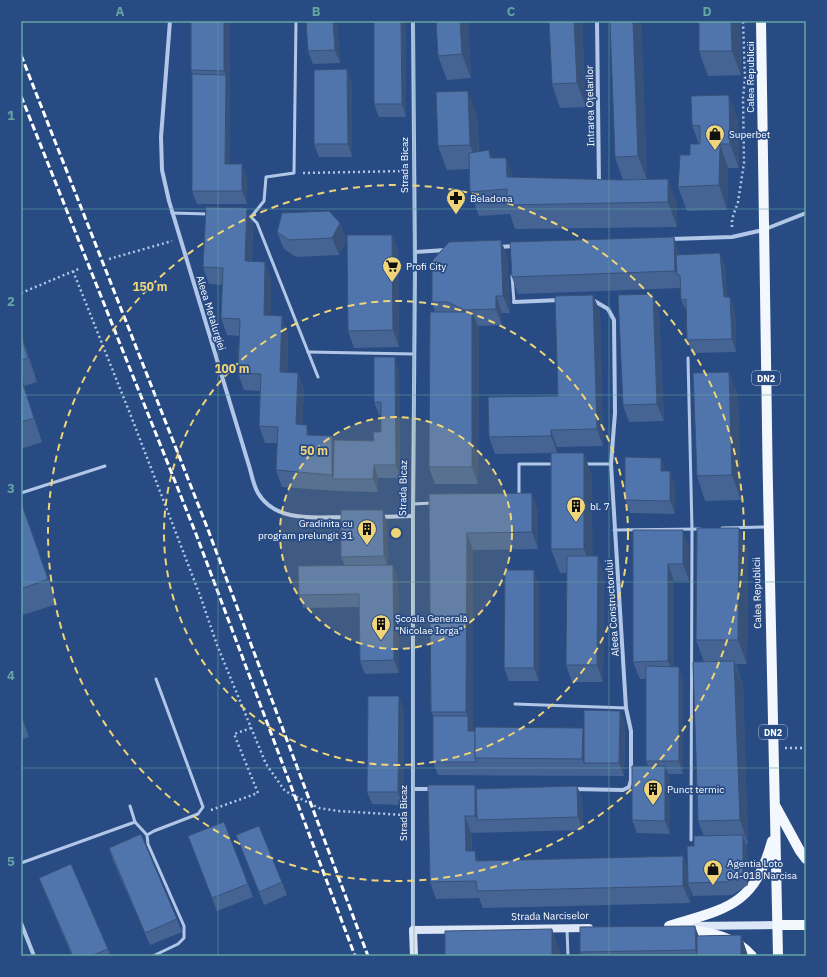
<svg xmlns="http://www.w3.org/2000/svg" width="827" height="977" viewBox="0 0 827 977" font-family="'IBM Plex Sans',sans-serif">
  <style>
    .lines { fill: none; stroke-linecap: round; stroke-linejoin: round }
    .path { stroke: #b2c7e7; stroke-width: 2.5; stroke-dasharray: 2 3; stroke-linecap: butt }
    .lane { stroke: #b2c7e7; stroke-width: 3 }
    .street { stroke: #b2c7e7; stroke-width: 4 }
    .secondary { stroke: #dce6f7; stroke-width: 8 }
    .primary { stroke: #f3f7fe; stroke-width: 10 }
    .rail { stroke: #fff; stroke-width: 3; stroke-dasharray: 7 3; stroke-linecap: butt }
    .wall { fill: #456494 }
    .shaded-wall { fill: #385178 }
    .building { fill: #5074ac; stroke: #385178 }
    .grid { fill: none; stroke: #63a6a1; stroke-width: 1; stroke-opacity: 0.55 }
    .ring { fill: none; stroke: #efd478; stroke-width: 2; stroke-dasharray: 7 5 }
    .labels { text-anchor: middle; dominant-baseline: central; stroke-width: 3.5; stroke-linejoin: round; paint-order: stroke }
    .shield { fill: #284b84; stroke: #bec9da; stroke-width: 1 }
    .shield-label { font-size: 9px; font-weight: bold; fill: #fff }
    .street-label { font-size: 10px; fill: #fff; stroke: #284b84 }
    .poi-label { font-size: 10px; fill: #fff; stroke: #284b84; text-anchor: start }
    .centre { fill: #efd478; stroke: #284b84; stroke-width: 2 }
    .ring-label { font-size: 12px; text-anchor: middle; font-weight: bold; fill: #efd478; stroke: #284b84; stroke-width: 3.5; stroke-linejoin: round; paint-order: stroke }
    .neatline { fill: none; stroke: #63a6a1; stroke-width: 1.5 }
    .grid-label { font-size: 13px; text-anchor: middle; font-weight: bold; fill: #63a6a1 }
  </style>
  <rect width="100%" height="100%" fill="#284b84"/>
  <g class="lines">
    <g class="path">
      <path d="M303,173L406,171"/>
      <path d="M732,227V219L738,202L744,163L743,98L745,78L743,21"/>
      <path d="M109,259L172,241"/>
      <path d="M73,271L131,416L201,598L217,645L266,764L285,791L319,808L338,811L404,815"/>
      <path d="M21,293L81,268"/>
      <path d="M785,748H806"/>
      <path d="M211,810L258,793L234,734L251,728"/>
    </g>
    <g class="lane">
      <path d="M172,213L208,214"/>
      <path d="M248,216L251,217L257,223L318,377"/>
      <path d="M251,217L264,201L266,177L294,173L296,21"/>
      <path d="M512,276L514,302"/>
      <path d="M308,352L414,354"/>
      <path d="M688,358L692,529L691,840"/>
      <path d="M585,464H611"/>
      <path d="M21,493L105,466"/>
      <path d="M519,496V464H553"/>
      <path d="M413,504L432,503"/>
      <path d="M722,528L766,527"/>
      <path d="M614,530L700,529"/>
      <path d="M515,704L626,708"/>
      <path d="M135,822L147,835"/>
      <path d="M21,863L135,822L130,806"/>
      <path d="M567,930L568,956"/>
      <path d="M153,956L178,944L184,938V926L148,844L147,835L154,831L198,814L203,807L156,679"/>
    </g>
    <g class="street">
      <path d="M170,21L161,137L162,170L169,201L250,469C252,477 254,486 258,493C276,523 315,517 345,517"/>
      <path d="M413,21L415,265L413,516V930"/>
      <path d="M597,21L599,184"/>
      <path d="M671,239L732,237L763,230L806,213"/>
      <path d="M499,247L514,246"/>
      <path d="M415,252L446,250"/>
      <path d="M514,302L560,300"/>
      <path d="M380,517L413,516"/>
      <path d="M413,789H432"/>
      <path d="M573,789L623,790L629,787L631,780V731L626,708L611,464L615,413L614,320L608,309L591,299"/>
      <path d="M21,923L34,956"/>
    </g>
    <g class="secondary">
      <path d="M689,926L778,925"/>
      <path d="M414,956L413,930L589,928"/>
    </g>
    <g class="primary">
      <path d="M761,21C764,333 771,644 778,956"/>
      <path d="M776,807L800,851L806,859"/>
      <path d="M778,925H806"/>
      <path d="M669,926C728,908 754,906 772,841"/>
      <path d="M685,929C709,932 736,937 752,956"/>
    </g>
    <g class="rail">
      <path d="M21,55L207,527L368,956"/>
      <path d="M21,96L196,534L355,956"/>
    </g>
  </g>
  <g class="wall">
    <path d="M230,21V164L247,177V204H197L192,191V74L191,70Z"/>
    <path d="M337,21L340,63L313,64L308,51Z"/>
    <path d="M374,21H406V117H379L374,104Z"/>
    <path d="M468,21L471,78L447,80L438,56Z"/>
    <path d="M582,21L586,107L560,108L552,84Z"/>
    <path d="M610,21H641L647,180L668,179L677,204V227L515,229L510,214L479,216L470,192L469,169L447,170L438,146L477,115L479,152L489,150L492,158L513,178L623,180L615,157Z"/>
    <path d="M740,21L741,75L708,76L699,51Z"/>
    <path d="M352,82V157H319L314,144Z"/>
    <path d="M738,119L739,168H728L727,210L687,211L678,187L690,155L699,144L692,125Z"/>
    <path d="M247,208L253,225L252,261L271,279V315L288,333L287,373H298L304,390L302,425L311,435L334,440L374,441L381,432V415H379L374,402L399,370L400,478H378V492L338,491L282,487L276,470L277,443H265L259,426L260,391L244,390L238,373L240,336L227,335L221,318L222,285L209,284L203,267Z"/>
    <path d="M340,223L346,240L339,255L296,257L284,249L277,232Z"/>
    <path d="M392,235L398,252L399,347L354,348L348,331Z"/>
    <path d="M501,240L507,257L510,313H502V325L478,326L479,329L478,484H435L429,467L435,312L432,302Z"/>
    <path d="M720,253L725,266L727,297H730L735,310L736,352L692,353L687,340V312L681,300V288L518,294L512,277L680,254V255Z"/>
    <path d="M653,294L659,311L664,421L629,422L623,405Z"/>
    <path d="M593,295L600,312L603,446L557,447V453H584L592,477V556L604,573L603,682H572L566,665L567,573H560L551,549V453L495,454L489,437L558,396Z"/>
    <path d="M21,332L37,382L24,386L42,442L21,449Z"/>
    <path d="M729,372L738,396L741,500L705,501L697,476Z"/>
    <path d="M675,484V514L630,513L625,500Z"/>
    <path d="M429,494L538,510V549L473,550V731L583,728L584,732L620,711L625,723L624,776L438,775L433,762V716L431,712Z"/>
    <path d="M21,501L57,604L23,615L21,609Z"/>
    <path d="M383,510L387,523L388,565L398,578L399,673L365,674L360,661L359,607L303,608L299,595L345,566L341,557Z"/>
    <path d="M739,528L748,552L747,664H736L743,685L748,844H746L747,848L748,885L732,895L693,896L689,886L690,903L483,908L479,898L436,899L430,882L476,789L577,786L582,799L583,830L471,833L472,851L479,861L683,856L688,870L694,846L704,836L698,821L704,662L696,640Z"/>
    <path d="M633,530L689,547V581H674V666L679,667L683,679V774H668L670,779V834L637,833L632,820L648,766L646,761V679H640L633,662Z"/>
    <path d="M539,583V681H509L504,668Z"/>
    <path d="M404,709L403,805L372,804L367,792Z"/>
    <path d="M21,715L29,737L21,740Z"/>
    <path d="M236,835L282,882L287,895L264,905Z"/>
    <path d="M109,848L177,919L182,932L150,945L113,861Z"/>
    <path d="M193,849L248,884L253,897L217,911Z"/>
    <path d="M39,878L108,949L111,956H72L44,891Z"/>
    <path d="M741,935L748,956H581L580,952L699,936Z"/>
  </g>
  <g class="shaded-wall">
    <path d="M224,21H230V177L225,164L226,75L224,71Z"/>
    <path d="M333,21H337L340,63L335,50Z"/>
    <path d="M401,21H406V117L402,104Z"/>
    <path d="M460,21H468L471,78L462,54Z"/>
    <path d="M574,21H582L586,107L577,83Z"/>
    <path d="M633,21H641L647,180L638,156Z"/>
    <path d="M731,21H740L741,75L732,51Z"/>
    <path d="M347,69L352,82V157L348,144Z"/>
    <path d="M468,91L477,115L479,169L470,145Z"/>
    <path d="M729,95L738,119L739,168L730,144Z"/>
    <path d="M720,144L728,168L727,210L719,185Z"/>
    <path d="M489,150L498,174L490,158Z"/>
    <path d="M506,158L515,182L507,177Z"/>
    <path d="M242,164L247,177V204L242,191Z"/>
    <path d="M668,179L677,204V227L668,202Z"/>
    <path d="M247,208L253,225L251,278L245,261Z"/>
    <path d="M340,223L346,240L339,255L332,238Z"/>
    <path d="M392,235L398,252L399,347L393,330Z"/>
    <path d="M674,237L680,254L681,277L680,275H677L675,271Z"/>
    <path d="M501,240L507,257L510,313L503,296Z"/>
    <path d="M720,253L725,266L728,310L724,297Z"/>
    <path d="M265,262L271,279V332L264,315Z"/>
    <path d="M653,294L659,311L664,421L657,404Z"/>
    <path d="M593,295L600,312L603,446L597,429Z"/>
    <path d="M496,296L502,313V325L496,309Z"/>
    <path d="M730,297L735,310L736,352L732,339Z"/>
    <path d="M472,312L479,329L478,484L472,467Z"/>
    <path d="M282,316L288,333L286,389L280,372Z"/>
    <path d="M21,332L37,382L21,335Z"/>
    <path d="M395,357L399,370L400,478L396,465Z"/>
    <path d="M729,372L738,396L741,500L732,475Z"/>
    <path d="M298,373L304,390L302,441L296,424Z"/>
    <path d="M21,377L24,386L42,442L34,418L21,378Z"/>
    <path d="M307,425L313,442L307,435Z"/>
    <path d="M551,430L557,447V453L551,436Z"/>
    <path d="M332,436L339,453L333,479L332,475Z"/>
    <path d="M584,453L592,477L593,573L584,549Z"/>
    <path d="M661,458L666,471H661Z"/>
    <path d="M374,465L378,478V492L373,479Z"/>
    <path d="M670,471L675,484V514L670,501Z"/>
    <path d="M532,493L538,510V549L532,532Z"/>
    <path d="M383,510L387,523L388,569L384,556Z"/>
    <path d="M739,528L748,552L747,664L738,640Z"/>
    <path d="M683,530L689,547V581L683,564Z"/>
    <path d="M467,533L473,550V744L468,731V716L466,712Z"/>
    <path d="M598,556L604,573L603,682L597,665Z"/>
    <path d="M668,564L674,581V678L668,661Z"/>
    <path d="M393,565L398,578L399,673L394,660Z"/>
    <path d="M534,570L539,583V681L534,668Z"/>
    <path d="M734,661L743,685L748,844L740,820Z"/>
    <path d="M679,667L683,679V774L679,761Z"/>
    <path d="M399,696L404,709L403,805L398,792Z"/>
    <path d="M620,711L625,723L624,776L619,763Z"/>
    <path d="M583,728L589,745L584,763L582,759Z"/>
    <path d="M665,766L670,779V834L665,821Z"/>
    <path d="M475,785L481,801L477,820L475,816Z"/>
    <path d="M577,786L582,799L583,830L578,817Z"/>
    <path d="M465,816L471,833L472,868L466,851Z"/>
    <path d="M743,835L747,848L748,885L743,872Z"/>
    <path d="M475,851L481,868L476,861Z"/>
    <path d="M683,856L689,873L688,883L689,886L690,903L683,886Z"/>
    <path d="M695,926L704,950L698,956L696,950Z"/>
    <path d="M552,929L561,953V956H552Z"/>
    <path d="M741,935L748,956H741Z"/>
  </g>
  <g class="building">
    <path d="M191,21H224V71L191,70Z"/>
    <path d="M306,21H333L335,50L308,51Z"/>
    <path d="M374,21H401L402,104H374Z"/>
    <path d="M436,21H460L462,54L438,56Z"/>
    <path d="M549,21H574L577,83L552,84Z"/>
    <path d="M610,21H633L638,156L615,157Z"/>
    <path d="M699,21H731L732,51H699Z"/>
    <path d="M347,69L348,144H314V70Z"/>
    <path d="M192,74L226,75L225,164H242V191H192Z"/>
    <path d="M468,91L470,145L438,146L436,92Z"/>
    <path d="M729,95L730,144H720L719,185L678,187L680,155H690V144H700V126L692,125L691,96Z"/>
    <path d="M489,150L490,158H506L507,177L620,180L668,179V202L507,205V189L470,192L469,153Z"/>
    <path d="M206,207L247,208L245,261L265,262L264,315L282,316L280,372L298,373L296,424L307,425V435L332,436V475L276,470L278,427L259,426L261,374L238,373L240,319L221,318L223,268L203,267Z"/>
    <path d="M329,211L340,223L332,238L289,240L277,232L282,213Z"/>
    <path d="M347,235H392L393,330L348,331Z"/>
    <path d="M674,237L675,271L512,277L510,242Z"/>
    <path d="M501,240L503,296H496V309L464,310L448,302H432V261L449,242Z"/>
    <path d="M720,253L724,297H730L732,339L687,340L686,299L681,300L680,275H677L676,255Z"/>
    <path d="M653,294L657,404L623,405L618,295Z"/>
    <path d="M593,295L597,429L551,430V436L489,437L488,397L558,396L555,296Z"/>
    <path d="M430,312H472V467H429Z"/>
    <path d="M21,335L28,358L21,360Z"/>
    <path d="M374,357H395L396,465H374L373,479H333L334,440L374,441L373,432H381V402H374Z"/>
    <path d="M729,372L732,475L697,476L693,373Z"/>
    <path d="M21,378L34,418L21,422Z"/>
    <rect x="551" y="453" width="33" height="96"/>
    <path d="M625,457L661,458V471H670V501L625,500Z"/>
    <path d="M532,493V532L467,533L466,712H431L429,494Z"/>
    <path d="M21,502L48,579L21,589Z"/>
    <path d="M341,510H383L384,556L341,557Z"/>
    <path d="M697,528H739L738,640H696Z"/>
    <path d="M633,530H683V564H668V661L633,662Z"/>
    <path d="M567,556H598L597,665H566Z"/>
    <path d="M393,565L394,660L360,661L359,594L299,595L298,566Z"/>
    <path d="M505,570H534V668H504Z"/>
    <path d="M734,661L740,820L698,821L693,662Z"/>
    <path d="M646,666L679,667V761H646Z"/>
    <path d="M368,696H399L398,792H367Z"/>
    <path d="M584,710L620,711L619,763H584Z"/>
    <path d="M433,716H468V731H475V758L476,762H433Z"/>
    <path d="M475,727L583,728L582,759L475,758Z"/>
    <path d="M632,766H665V821L632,820Z"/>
    <path d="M428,785H475V816H465L466,851H475L476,861L683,856V886L477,891L476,881L430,882Z"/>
    <path d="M577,786L578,817L477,820L476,789Z"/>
    <path d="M224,822L248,884L212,898L188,836Z"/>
    <path d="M259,826L282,882L259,892L236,835Z"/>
    <path d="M141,834L177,919L145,933L109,848Z"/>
    <path d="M743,835V872L727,882L688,883L687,846H694V836Z"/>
    <path d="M71,864L108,949L91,956H73L39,878Z"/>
    <path d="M695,926L696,950L580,952V927Z"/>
    <path d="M552,929V956H445V931Z"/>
    <path d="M741,935V956H697V936Z"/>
  </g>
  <path class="grid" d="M218,21V956M414,21V956M609,21V956M21,209H806M21,395H806M21,582H806M21,768H806"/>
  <circle cx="396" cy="533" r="116" fill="#efd478" fill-opacity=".12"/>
  <g class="ring">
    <circle cx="396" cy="533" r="116"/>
    <circle cx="396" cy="533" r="232"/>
    <circle cx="396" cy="533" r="348"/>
  </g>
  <defs>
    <g id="shop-pin" transform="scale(1)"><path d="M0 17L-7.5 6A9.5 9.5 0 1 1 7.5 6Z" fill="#efd478" stroke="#284b84"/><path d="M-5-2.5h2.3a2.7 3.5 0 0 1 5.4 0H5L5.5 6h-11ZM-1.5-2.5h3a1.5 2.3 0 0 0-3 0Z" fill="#111"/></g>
    <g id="pharmacy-pin" transform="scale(1)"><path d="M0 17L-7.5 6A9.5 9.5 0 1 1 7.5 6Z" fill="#efd478" stroke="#284b84"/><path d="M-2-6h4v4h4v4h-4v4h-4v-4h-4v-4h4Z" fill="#111"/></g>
    <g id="supermarket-pin" transform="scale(1)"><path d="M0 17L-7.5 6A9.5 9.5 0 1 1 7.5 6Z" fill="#efd478" stroke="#284b84"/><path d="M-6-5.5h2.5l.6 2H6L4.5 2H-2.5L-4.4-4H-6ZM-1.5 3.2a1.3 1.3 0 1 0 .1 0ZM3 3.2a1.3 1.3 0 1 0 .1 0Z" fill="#111"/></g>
    <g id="building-pin" transform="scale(1)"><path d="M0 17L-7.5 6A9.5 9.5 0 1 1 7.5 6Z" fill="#efd478" stroke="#284b84"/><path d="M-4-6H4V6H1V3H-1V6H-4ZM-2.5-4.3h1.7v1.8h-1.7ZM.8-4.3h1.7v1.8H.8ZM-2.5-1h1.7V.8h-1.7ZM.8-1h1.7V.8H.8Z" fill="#111"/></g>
  </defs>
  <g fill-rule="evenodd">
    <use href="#shop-pin" x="715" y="134"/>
    <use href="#pharmacy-pin" x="456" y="198"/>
    <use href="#supermarket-pin" x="392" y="266"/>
    <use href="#building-pin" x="576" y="506"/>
    <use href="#building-pin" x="367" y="529"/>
    <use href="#building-pin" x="381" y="624"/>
    <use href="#building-pin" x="653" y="789"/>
    <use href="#shop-pin" x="713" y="869"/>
  </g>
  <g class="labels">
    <g class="shield">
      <rect x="752" y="371" width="28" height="14" rx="3"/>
      <rect x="759" y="725" width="28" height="14" rx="3"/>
    </g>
    <g class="shield-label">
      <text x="766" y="378">DN2</text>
      <text x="773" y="732">DN2</text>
    </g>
    <g class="street-label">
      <text transform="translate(750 77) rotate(-90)">Calea Republicii</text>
      <text transform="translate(590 106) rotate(-91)">Intrarea Oțelarilor</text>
      <text transform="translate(404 165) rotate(-90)">Strada Bicaz</text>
      <text transform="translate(211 313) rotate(73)">Aleea Metalurgiei</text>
      <text transform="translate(403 488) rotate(-89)">Strada Bicaz</text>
      <text transform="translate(757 593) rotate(-91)">Calea Republicii</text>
      <text transform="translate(612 608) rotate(-94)">Aleea Constructorului</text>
      <text transform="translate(403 813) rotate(-90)">Strada Bicaz</text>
      <text transform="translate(550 916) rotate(-1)">Strada Narciselor</text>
    </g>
    <g class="poi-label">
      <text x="729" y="134">Superbet</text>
      <text x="470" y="198">Beladona</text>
      <text x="406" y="266">Profi City</text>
      <text x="590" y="506">bl. 7</text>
      <text x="353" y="523" text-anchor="end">Gradinita cu<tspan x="353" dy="12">program prelungit 31</tspan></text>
      <text x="395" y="618">Școala Generală<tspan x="395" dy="12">"Nicolae Iorga"</tspan></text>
      <text x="667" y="789">Punct termic</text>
      <text x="727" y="863">Agentia Loto<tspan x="727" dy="12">04-018 Narcisa</tspan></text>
    </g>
  </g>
  <circle cx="396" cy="533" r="6" class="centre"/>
  <g class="ring-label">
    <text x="150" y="291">150 m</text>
    <text x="232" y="373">100 m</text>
    <text x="314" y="455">50 m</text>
  </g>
  <rect width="827" height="977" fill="none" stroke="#284b84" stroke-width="44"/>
  <rect x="22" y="22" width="783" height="933" class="neatline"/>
  <g class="grid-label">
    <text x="120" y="16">A</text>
    <text x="316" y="16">B</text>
    <text x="511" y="16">C</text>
    <text x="707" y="16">D</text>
    <text x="11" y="120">1</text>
    <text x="11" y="306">2</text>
    <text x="11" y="493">3</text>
    <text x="11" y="680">4</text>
    <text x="11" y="866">5</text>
  </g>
</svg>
